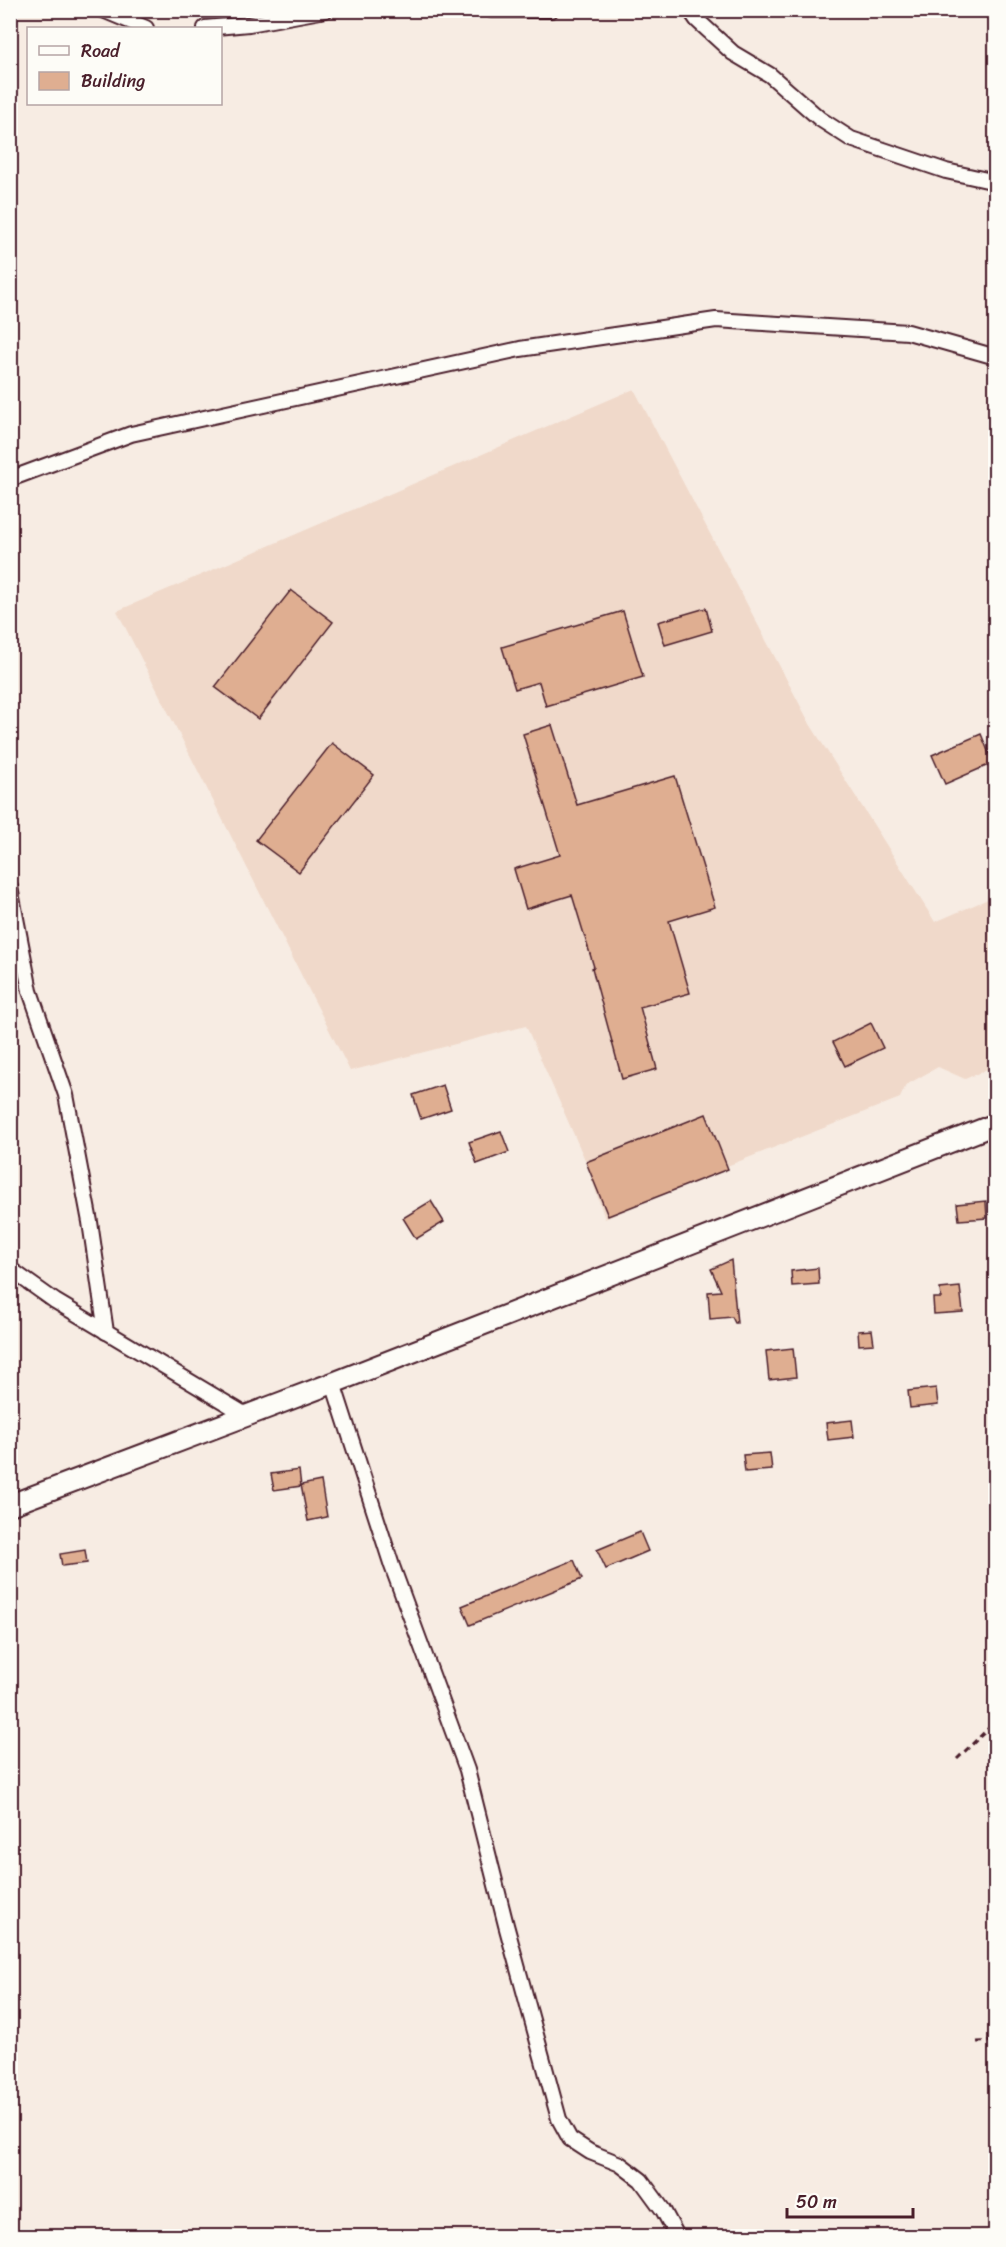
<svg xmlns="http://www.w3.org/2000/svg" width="1006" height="2247" viewBox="0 0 1006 2247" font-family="Sriracha,sans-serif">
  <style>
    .built { fill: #f0d9ca }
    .building { fill: #dfae91; stroke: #4a1f2b; stroke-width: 1.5 }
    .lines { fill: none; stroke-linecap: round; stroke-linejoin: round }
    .street-casing { stroke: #4a1f2b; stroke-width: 18 }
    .secondary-casing { stroke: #4a1f2b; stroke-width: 24 }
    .path { stroke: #4a1f2b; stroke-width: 3; stroke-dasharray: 6 4.5; stroke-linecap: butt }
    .street { stroke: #fdfcf7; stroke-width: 14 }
    .secondary { stroke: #fdfcf7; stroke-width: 20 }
  </style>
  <rect width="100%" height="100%" fill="#f7ece3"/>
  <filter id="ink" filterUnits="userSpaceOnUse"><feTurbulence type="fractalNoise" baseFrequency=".0167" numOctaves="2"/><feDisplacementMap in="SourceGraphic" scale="12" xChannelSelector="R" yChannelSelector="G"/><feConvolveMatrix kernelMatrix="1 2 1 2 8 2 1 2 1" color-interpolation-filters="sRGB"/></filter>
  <g filter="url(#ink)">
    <path class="built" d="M634,389L810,724L935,922L995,896V1066L965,1079L938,1067L906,1085L900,1098L727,1166L605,1219L586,1162L526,1026L350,1071L117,611Z"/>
    <g class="building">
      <path d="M291,590L333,622L258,719L215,687Z"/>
      <path d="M706,608L712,631L665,645L658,622Z"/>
      <path d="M623,611L643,677L546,706L539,682L515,689L502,647Z"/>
      <path d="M552,725L577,805L675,776L715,907L669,921L690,993L640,1007L657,1069L622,1079L592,968L594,967L572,895L526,909L514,869L560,855L523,734Z"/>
      <path d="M981,734L993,763L945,784L932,755Z"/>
      <path d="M332,743L374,775L299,872L256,840Z"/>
      <path d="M871,1023L883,1048L845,1066L833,1042Z"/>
      <path d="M443,1085L451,1109L421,1119L413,1095Z"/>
      <path d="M706,1114L728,1169L608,1216L586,1162Z"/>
      <path d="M501,1131L509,1152L477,1164L469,1142Z"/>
      <path d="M431,1201L444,1222L416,1239L403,1218Z"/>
      <path d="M986,1201L987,1218L959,1220L957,1204Z"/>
      <path d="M731,1260L737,1323H735L732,1317L710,1319L708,1292L721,1291L711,1269Z"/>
      <path d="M818,1268L819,1284L792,1286L791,1271Z"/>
      <path d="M960,1287L963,1312L934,1314L933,1298H941L940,1289Z"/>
      <path d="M872,1330L874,1344L859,1345L858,1331Z"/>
      <path d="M793,1348L796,1377L769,1380L766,1351Z"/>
      <path d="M936,1388L938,1405L910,1408L908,1391Z"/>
      <path d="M852,1420L854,1437L828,1440L826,1423Z"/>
      <path d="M770,1453L772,1470L745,1472L743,1455Z"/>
      <path d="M299,1470L301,1486L274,1490L271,1474Z"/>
      <path d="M321,1481L327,1517L308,1521L301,1485Z"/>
      <path d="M640,1532L648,1551L606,1569L597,1550Z"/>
      <path d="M85,1550L87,1563L62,1566L60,1554Z"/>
      <path d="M574,1560L582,1579L470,1625L462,1606Z"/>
    </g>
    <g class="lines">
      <g class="street-casing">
        <g id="street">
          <path d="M103,10L146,28"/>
          <path d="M491,10H551"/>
          <path d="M690,10L697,20L733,53L770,75L820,119L851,139L946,171L996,182"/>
          <path d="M205,28L249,24L326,10"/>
          <path d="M10,479L131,434L520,349L716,320L908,332L996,357"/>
          <path d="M10,887L30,991L66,1095L90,1222L106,1332"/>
          <path d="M10,1269L55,1301L246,1415"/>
          <path d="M333,1383L392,1566L467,1770L506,1925L559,2119L570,2139L590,2152L620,2164L641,2180L663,2210L677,2236"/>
        </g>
      </g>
      <g class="secondary-casing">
        <path id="secondary" d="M10,1505L333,1383L996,1124"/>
      </g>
      <g class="path">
        <path d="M957,1759L996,1721"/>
        <path d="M977,2042L996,2041"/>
        <path d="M989,2147L996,2145"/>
      </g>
      <use href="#street" class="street"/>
      <use href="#secondary" class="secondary"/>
    </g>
  </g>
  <rect width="1006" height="2247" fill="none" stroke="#fdfcf7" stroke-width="36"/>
  <rect x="18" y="18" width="970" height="2211" fill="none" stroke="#4a1f2b" stroke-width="2" filter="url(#ink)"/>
  <rect x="27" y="27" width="195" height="78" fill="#fdfcf7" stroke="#b5a4a5" stroke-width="1.5"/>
  <rect x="39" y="46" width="30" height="9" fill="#fdfcf7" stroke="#b5a4a5" stroke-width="1.5"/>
  <text x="81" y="57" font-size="18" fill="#4a1f2b">Road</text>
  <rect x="39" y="72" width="30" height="18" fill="#dfae91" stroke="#b5a4a5" stroke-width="1.5"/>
  <text x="81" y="87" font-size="18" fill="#4a1f2b">Building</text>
  <path d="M787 2208v9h126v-9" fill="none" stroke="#4a1f2b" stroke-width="3"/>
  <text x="796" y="2208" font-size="18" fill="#4a1f2b" stroke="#fdfcf7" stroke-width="4.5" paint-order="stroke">50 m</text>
</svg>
